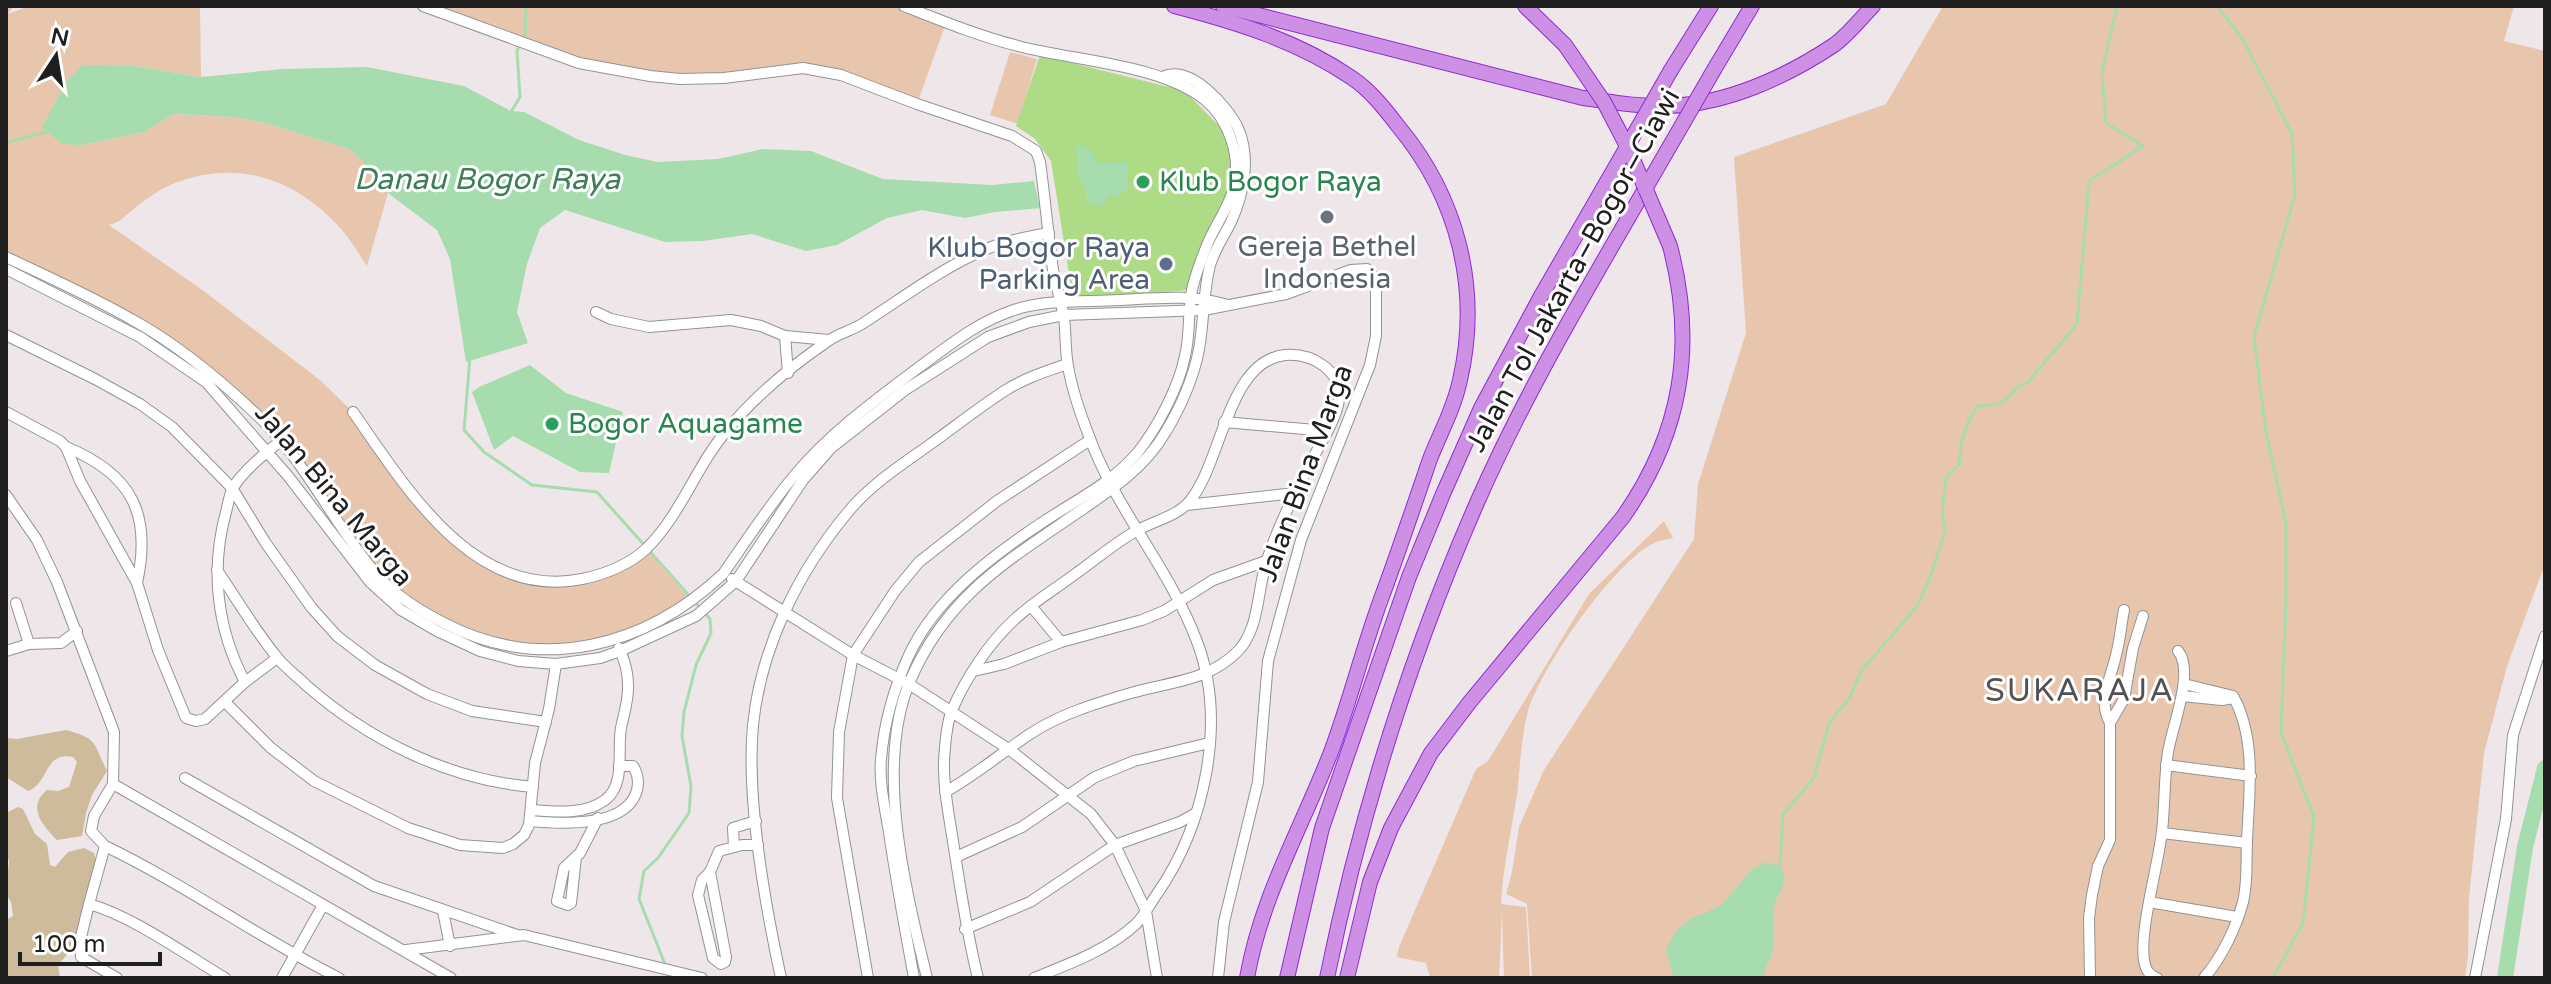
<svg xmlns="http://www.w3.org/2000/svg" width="2551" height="984" viewBox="0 0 2551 984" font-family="'Varela Round',sans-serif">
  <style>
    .grass { fill: #e8c6ad }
    .forest { fill: #cdbb9c }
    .pitch { fill: #aedc86 }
    .water { fill: #a7dcaf }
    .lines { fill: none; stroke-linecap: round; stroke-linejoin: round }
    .stream { stroke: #a7dcaf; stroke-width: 3 }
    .river { stroke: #a7dcaf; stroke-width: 16 }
    .minor-casing { stroke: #939393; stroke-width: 12 }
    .highway-casing { stroke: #8d2bd5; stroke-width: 16 }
    .minor { stroke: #fff; stroke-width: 10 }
    .highway { stroke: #ce90e4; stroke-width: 14 }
    .highway-bridge-casing { stroke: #8d2bd5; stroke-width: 16; stroke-linecap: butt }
    .highway-bridge { stroke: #ce90e4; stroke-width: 14 }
    .leisure-dot { fill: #2e9e5b; stroke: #fff; stroke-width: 3 }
    .worship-dot { fill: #6b7280; stroke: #fff; stroke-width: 3 }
    .service-dot { fill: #5c6f8a; stroke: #fff; stroke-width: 3 }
    .labels { text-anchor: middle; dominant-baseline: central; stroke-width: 6; stroke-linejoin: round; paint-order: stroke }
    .leisure-label { font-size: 28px; fill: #27864d; stroke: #fff; text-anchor: start }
    .worship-label { font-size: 28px; fill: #5b616d; stroke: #fff }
    .service-label { font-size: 28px; fill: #4e5e75; stroke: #fff; text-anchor: end }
    .street-label { font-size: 28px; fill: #1f1f1f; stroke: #fff }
    .water-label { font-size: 30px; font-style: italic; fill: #3c7e58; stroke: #fff }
    .quarter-label { font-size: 32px; letter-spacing: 2px; fill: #525252; stroke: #fff }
  </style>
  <rect width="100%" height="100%" fill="#efe6ea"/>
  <g class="grass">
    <path d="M6,6H14L8,14L29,6H200L201,77L135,66L83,145L144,132L174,114L232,117L265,123L349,149L378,176L388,193L367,266C359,255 352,241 342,230C298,180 239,158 175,183C154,191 135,208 118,222L109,225L201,289L320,380L353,412L408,491L489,565L534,579L592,577L646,549L690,599L666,617L588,646L496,644L415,606L373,571L282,440L164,339L6,257Z"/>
    <path d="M423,6H904L946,23L917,104L803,68L724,78L610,69Z"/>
    <path d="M1943,6H2514L2504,41L2545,51V564L2507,666L2484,753L2469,898L2468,956L2465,978H1532L1527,904L1506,894L1512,872L1519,827L1544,770L1694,539L1698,484L1746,333L1734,157L1886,104Z"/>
    <path d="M1010,52L1037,59L1018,124L990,115Z"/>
    <path d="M1664,521L1673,538C1665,540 1657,541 1650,545C1610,569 1542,666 1528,711C1521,737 1520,768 1517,795C1511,832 1503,867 1501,904L1526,907L1530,978H1504L1502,912L1499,978H1430L1426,963L1397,957L1399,947L1476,769L1488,761L1589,594Z"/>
  </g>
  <g class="forest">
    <path d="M66,730C99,739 93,743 107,771L92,795L86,813L82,836L57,840C43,826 26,807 47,790L58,791L69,787L77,762L73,757C44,751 49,784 28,791L6,777V738L17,739Z"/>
    <path d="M18,807L23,809L35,834L47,844L50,865L55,867L68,852L84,848L94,853L97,864L83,908L77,943L58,965L60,978H6V920L13,916L11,902L6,894L9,861L6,851V813Z"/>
  </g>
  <path class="pitch" d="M1040,55L1185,91L1225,132L1231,153L1230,193L1190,290L1073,299L1051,161L1035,139L1016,126Z"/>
  <g class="water">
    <path d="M83,65L135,66L201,77L283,69L367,67L464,86L511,111L524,112L579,140L625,155L658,162L718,159L763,149L811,151L883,179L992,185L1034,181L1040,208L995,212L965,218L922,210L887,218L837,245L806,251L752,234L703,241L665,242L565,210L540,228L527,264L517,312L528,343L466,362L450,259L437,230L388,193L378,176L349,149L265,123L232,117L174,114L144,132L83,145L62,144L42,127L66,82Z"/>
    <path d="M1079,144L1090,149L1098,163L1127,162L1128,190L1115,197L1110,195L1105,203L1098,207L1087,202L1086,191L1077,174L1079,163L1076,149Z"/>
    <path d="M530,365L566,393L623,412L609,473L580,472L513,436L494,450L472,392L479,387Z"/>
    <path d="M1766,862L1780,866C1791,888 1776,890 1774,908C1772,923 1776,940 1772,954C1769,963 1764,967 1764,978H1674L1666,950L1675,932L1690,919L1722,905L1752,869Z"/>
  </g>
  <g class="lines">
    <g class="stream">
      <path d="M2217,6L2242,38L2292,134L2295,195L2254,337L2266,432L2286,524V598L2281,733L2314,817L2303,923L2273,978"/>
      <path d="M511,112L520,97L517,51L525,34L526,6"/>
      <path d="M6,143L49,131"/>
      <path d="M470,357L464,430L484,452L532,485L597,492L710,619L711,633L696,665L684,712L682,736L691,786L689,813L658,858L644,871L639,899L665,964"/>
      <path d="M1780,866L1783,814L1814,778L1829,723L1850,698L1861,671L1918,605L1932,572L1945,531L1942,512L1946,477L1959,464L1962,440L1969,420L1978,406L1999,404L2009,397L2016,388L2028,382L2077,324L2089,181L2143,146L2106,123L2102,73L2117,6"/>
    </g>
    <path class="river" d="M2505,978L2525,847L2545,768"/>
    <g class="minor-casing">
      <g id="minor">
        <path d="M423,6L579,63L650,76L680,79L724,78L803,68L841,75L917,104L1012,136L1036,151L1040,162C1045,198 1048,234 1053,270C1056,286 1061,302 1064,317C1066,333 1065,350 1068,366C1072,390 1080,413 1089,436C1115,508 1169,568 1196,639C1228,720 1205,825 1157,894C1150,904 1144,916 1136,924C1108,950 1069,964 1034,978"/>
        <path d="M904,6C942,21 979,36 1018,46C1075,61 1159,64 1204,99C1230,120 1242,159 1233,190C1228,209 1214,227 1207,245C1201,260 1193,280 1191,296C1188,316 1190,336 1185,356C1179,387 1157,428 1138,452C1113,482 1078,499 1046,520C994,554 936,597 909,655C894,688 884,723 881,759C879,783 885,808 889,832C896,881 905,929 914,978"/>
        <path d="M6,257C48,277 91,296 131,319C177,344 219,379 256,414C304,459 331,519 372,569C391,593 418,610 444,623C542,674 645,647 723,574C746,541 768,507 794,476C830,433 874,401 918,368C947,347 976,323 1011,311C1044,299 1084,302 1119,300C1157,298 1191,294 1228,305"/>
        <path d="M6,269L140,337L206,382L288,476L370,582L401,610L437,631L480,651L518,661L556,664L600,658L620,651L696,616L736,581L803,480L831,448L905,390L988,337L1029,322L1064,315L1204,310L1286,294L1351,270L1367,269L1376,280V336L1370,365L1301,540L1268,661L1258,782L1224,922L1218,978"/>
        <path d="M596,312L611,319L649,327L731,320L761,326L785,336L829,340"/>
        <path d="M6,335L95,379L140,404L172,427L232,488L265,542L311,607L337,636L375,665L427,694L472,711L546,722"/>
        <path d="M785,336L788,373"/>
        <path d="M6,412L60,441L66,447L80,481L137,583L158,650L186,718L196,721L205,719L245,682L277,658"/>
        <path d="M353,412C406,487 473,601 582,579C606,574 629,565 647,548C682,513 696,466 728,429C755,396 793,365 828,341C839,333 854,330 865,322C904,297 942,268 984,250C1005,241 1027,237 1049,233"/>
        <path d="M1224,422L1327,431"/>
        <path d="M66,447C132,474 152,514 137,583"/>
        <path d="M6,495L37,540L57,582L114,732L113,784L94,816L91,831L105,846C186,885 259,938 339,978"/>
        <path d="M1187,505L1295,493"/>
        <path d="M217,570C236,598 254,629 276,656C284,667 297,676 307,686C370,741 450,780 533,787"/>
        <path d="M732,579L853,655L909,684L1010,750L1091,814L1115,845L1146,911L1157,978"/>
        <path d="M16,603L29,644L61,643L77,631"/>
        <path d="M1031,606L1061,642"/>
        <path d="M6,651L29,644"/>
        <path d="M974,671L1004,664L1061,642L1142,620L1164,611L1213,580L1266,561"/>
        <path d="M245,682C217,629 210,570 226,512C228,505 229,495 233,488C242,472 267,451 282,440"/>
        <path d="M2184,684L2233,696C2257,739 2249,793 2247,841C2246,861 2248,881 2243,902C2236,928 2222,957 2204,978"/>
        <path d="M2182,696L2222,700L2234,698"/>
        <path d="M225,702L271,748L314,781L408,828L460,845L503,848L513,844L524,835L529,825L535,763L549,709L556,664"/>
        <path d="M2110,723C2097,700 2111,679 2116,655C2120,641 2121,625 2124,610"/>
        <path d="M2166,765L2251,776"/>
        <path d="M185,778L374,886L517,935"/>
        <path d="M113,784L451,978"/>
        <path d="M945,792C976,775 1001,753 1030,734C1060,714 1097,703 1131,693C1169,682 1210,681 1239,650C1260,627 1257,589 1267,560C1278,526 1295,492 1312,460C1321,442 1336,420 1339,400C1342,370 1312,353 1285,355C1227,361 1222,464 1189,502C1177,516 1154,521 1138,530C1117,541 1098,558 1078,572C1057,588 1033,602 1014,620C988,644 966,678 952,710C946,724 945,746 944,761C943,790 950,820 954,848C961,892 967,935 978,978"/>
        <path d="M532,810C556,812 585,815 605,800C626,785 617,749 621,728C624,713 629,699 628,684C628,671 624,659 619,648"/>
        <path d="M530,821C561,824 627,828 637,790C639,782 638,774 633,766H619"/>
        <path d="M2162,833L2247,843"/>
        <path d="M734,847L733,828L756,821"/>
        <path d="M576,857L571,903L568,905L557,901L564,868L580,853L598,818"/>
        <path d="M956,857L1022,827L1095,777L1134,761L1209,743"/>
        <path d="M710,872L726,957L725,962L721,964L713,958L698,895L702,880Z"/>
        <path d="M710,872L719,851L742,845H758"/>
        <path d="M2149,902L2237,917"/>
        <path d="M89,904L105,846"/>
        <path d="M443,911L450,946"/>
        <path d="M965,929L1030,902L1115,845L1180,822L1196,813"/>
        <path d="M406,950L524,935L702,978"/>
        <path d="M117,978L81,957L80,941L89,904C132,916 185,954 225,978"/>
        <path d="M282,978L323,905"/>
        <path d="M781,978C765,904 746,800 753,725C761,647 798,572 848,512C871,484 903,464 932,443C957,425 981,406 1006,390C1025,378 1047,371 1067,364"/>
        <path d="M868,978L837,798L839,732L853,655L895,591L919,562L997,501L1090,440"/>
        <path d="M927,978C906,891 874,767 910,681C946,597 1004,563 1077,513C1111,490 1144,469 1165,433C1180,409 1194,377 1199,349C1204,321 1203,293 1210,265C1215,249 1224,236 1231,222C1244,193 1251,158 1238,128C1228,107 1192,66 1165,76"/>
        <path d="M2090,978L2089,918L2092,895L2098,866L2110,840V723L2124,699L2133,648L2143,616"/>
        <path d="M2157,978C2150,975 2147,972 2145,965C2137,937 2159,863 2162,831C2165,805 2164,778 2168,752C2172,727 2195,671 2178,651"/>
        <path d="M2475,978L2506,819L2513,735L2545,636"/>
      </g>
    </g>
    <g class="highway-casing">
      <g id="highway">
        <path d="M1174,6C1236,22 1298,41 1352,78C1370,90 1385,109 1398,126C1458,198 1481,289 1460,380C1454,409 1440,433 1430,459C1415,503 1400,547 1384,591C1364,643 1351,699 1331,752C1302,827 1261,897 1247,978"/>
        <path d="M1223,6L1583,98C1612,102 1640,107 1669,106C1727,104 1786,77 1834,45C1848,35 1861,18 1873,6"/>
        <path d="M1525,6L1565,45"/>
        <path d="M1715,68L1752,6"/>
        <path d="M1671,70L1711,6"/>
        <path d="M1287,978L1322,828L1409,577L1443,494L1481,408L1541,296L1616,166"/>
        <path d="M1327,978C1360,816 1410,656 1476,505C1524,395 1585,293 1645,189"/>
        <path d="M1347,978L1370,882L1391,828L1431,753L1469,703L1623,517C1682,433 1696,345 1670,246"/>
      </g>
    </g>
    <use href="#minor" class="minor"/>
    <use href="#highway" class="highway"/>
    <g class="highway-bridge-casing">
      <g id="highway-bridge">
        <path d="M1565,45L1604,102L1628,148L1670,246"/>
        <path d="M1616,166L1671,70"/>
        <path d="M1645,189L1715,68"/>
      </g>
    </g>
    <use href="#highway-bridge" class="highway-bridge"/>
  </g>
  <g class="leisure-dot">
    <circle cx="1143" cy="182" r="8"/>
    <circle cx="552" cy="424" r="8"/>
  </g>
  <circle class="worship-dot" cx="1327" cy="217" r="8"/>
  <circle class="service-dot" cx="1166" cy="264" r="8"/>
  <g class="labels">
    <g class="leisure-label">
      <text x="1159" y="182">Klub Bogor Raya</text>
      <text x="568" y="424">Bogor Aquagame</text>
    </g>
    <g class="worship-label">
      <text x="1327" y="247">Gereja Bethel<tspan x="1327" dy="32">Indonesia</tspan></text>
    </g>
    <g class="service-label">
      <text x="1150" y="248">Klub Bogor Raya<tspan x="1150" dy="32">Parking Area</tspan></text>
    </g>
    <g class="street-label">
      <text transform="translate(1573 270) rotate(-61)">Jalan Tol Jakarta–Bogor–Ciawi</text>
      <text transform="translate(1305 473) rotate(-70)">Jalan Bina Marga</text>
      <text transform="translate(334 495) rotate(50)">Jalan Bina Marga</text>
    </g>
    <g class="water-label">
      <text x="487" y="179">Danau Bogor Raya</text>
    </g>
    <g class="quarter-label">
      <text x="2080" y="691">SUKARAJA</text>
    </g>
  </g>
  <rect width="2551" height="984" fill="none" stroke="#1f1f1f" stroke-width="16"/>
  <g transform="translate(56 56) rotate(12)" stroke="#ffffff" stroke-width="6" paint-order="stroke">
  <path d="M0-6L14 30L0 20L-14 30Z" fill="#1f1f1f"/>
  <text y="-12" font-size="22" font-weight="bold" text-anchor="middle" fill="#1f1f1f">N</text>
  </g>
  <path d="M20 952v12h140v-12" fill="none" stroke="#1f1f1f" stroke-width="4"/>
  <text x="32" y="952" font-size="24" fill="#1f1f1f" stroke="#ffffff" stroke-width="6" paint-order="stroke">100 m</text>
</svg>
